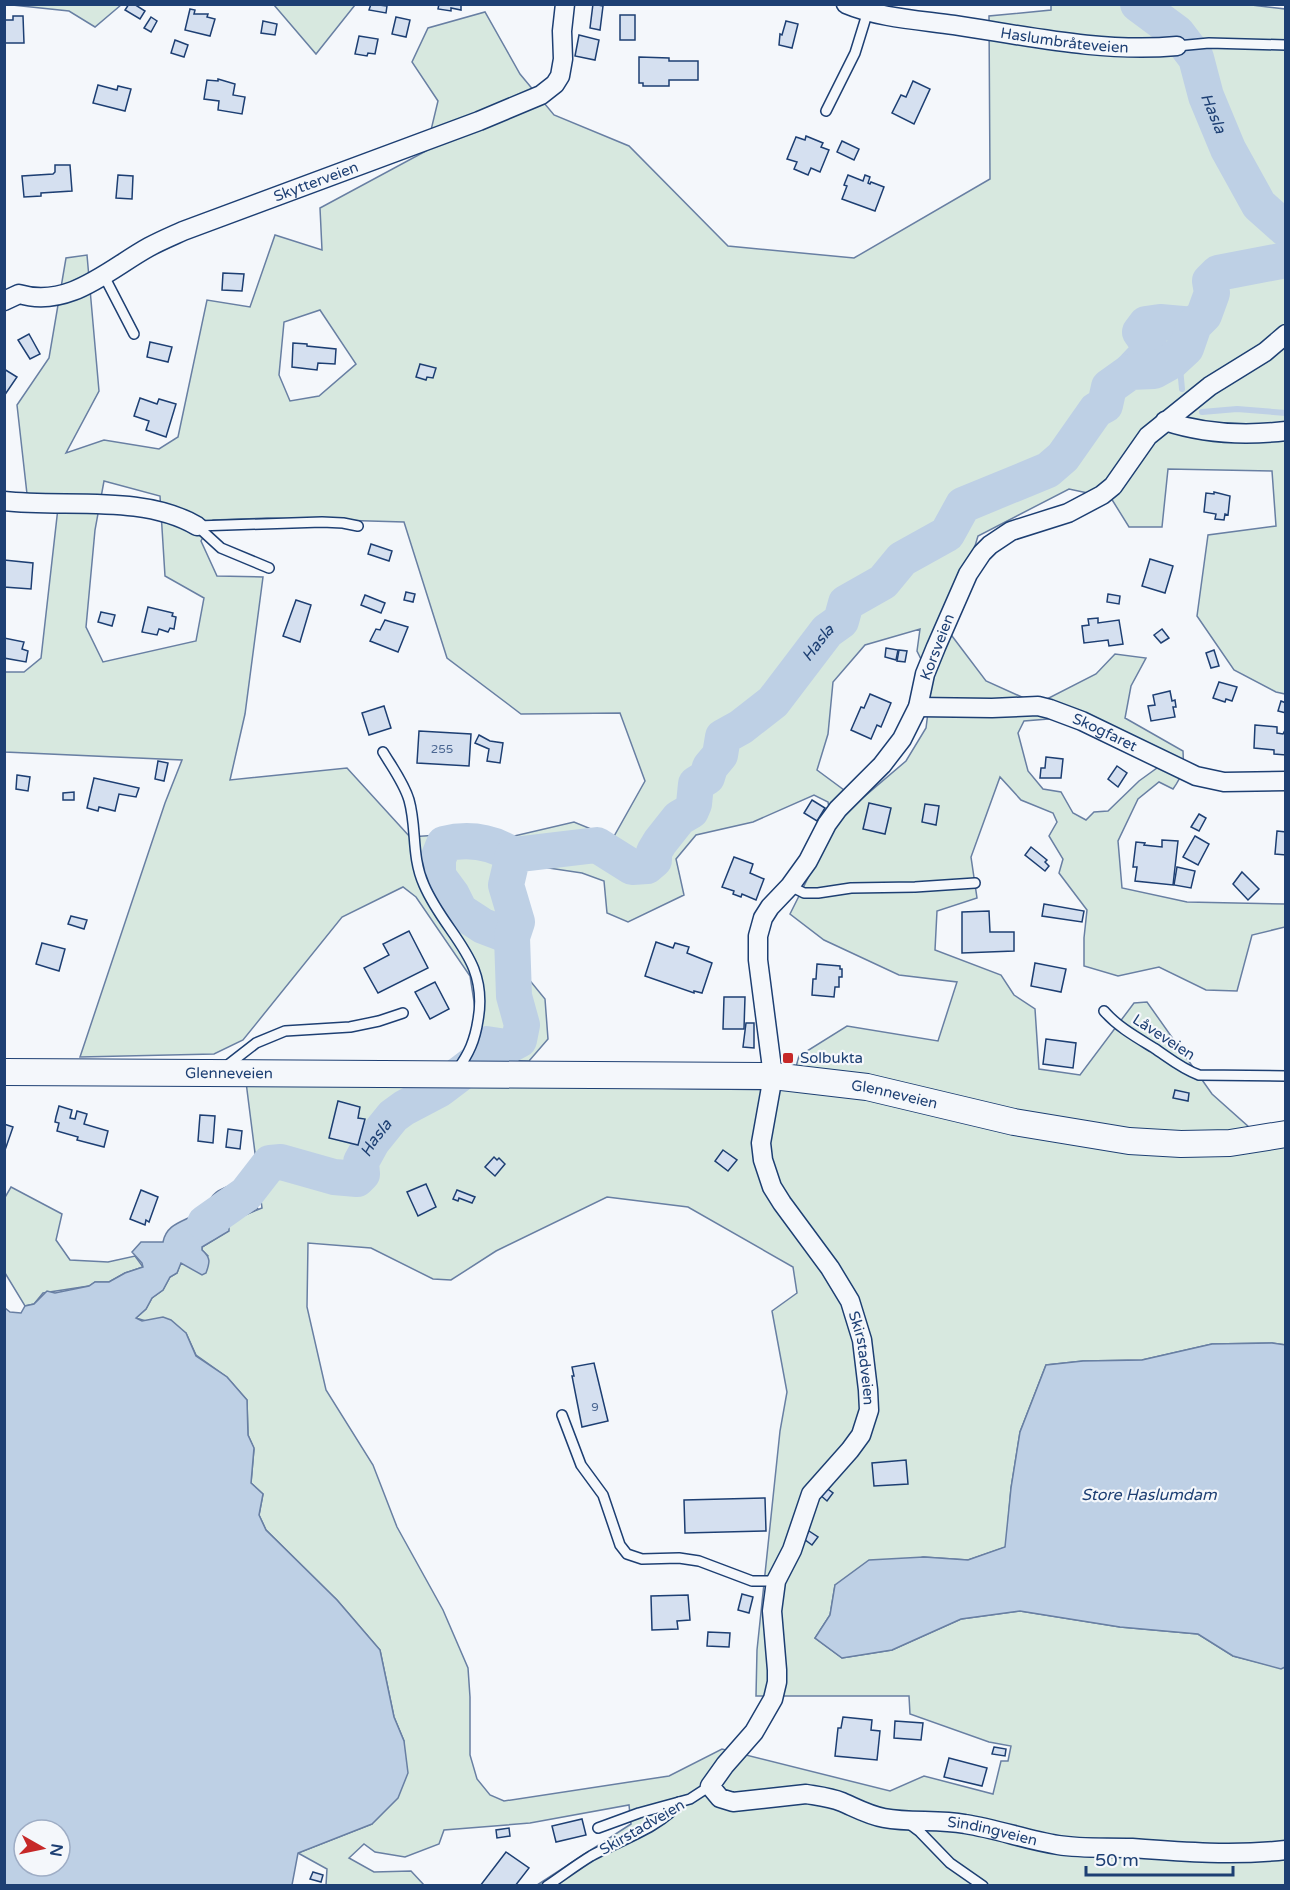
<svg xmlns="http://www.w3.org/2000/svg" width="1290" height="1890" viewBox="0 0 1290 1890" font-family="'Varela Round',sans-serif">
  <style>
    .green { fill: #d7e8df; stroke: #687fa3; stroke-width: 1.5; fill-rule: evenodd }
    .water { fill: #bed0e5; stroke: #687fa3; stroke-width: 1.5; fill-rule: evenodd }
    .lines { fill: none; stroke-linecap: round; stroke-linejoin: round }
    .stream { stroke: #bed0e5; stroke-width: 6 }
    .river { stroke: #bed0e5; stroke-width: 36 }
    .building { fill: #d5e0f0; stroke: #1d3f73; stroke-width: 1.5 }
    .lane-casing { stroke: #1d3f73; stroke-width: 12 }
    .street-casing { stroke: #1d3f73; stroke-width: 21 }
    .secondary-casing { stroke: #1d3f73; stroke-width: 28 }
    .lane { stroke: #f4f7fb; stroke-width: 9 }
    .street { stroke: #f4f7fb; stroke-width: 18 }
    .secondary { stroke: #f4f7fb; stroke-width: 26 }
    .poi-dot { fill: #c62828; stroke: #f4f7fb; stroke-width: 2 }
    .labels { text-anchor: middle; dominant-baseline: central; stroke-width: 4.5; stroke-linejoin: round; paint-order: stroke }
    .number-label { font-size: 12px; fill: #4b6792 }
    .street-label { font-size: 15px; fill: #1d3f73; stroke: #f4f7fb }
    .poi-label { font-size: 15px; fill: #1d3f73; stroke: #f4f7fb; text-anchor: start }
    .water-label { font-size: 16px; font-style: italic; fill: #1d3f73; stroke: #f4f7fb }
  </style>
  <rect width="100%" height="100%" fill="#f4f7fb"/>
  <g class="green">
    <path d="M1051,4H1243L1285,9V694L1276,692L1234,670L1197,616L1208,535L1276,526L1272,471L1168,469L1162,527H1129L1111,498L1069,489L978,536L949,632L986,681L1024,698L1047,699L1096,674L1115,654L1146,658L1131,686L1125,718L1183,751C1184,768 1183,775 1173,789L1159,782L1138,799L1118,841L1122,888L1187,902L1285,904V927L1252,935L1237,991L1206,990L1159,967L1118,976L1084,966V938L1087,910L1059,873L1063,859L1049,836L1057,822L1053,813L1021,800L1000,777L971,857L977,898L937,911L935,950L1001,975L1014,995L1035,1009L1039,1069L1080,1075L1134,1003L1147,1002L1212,1094L1249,1127L1285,1133V1345L1272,1343L1212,1344L1142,1360L1083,1361L1046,1365L1020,1432L1011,1488L1006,1547L968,1560L923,1557L835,1585L830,1615L815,1638L842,1658L892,1650L961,1619L1020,1611L1120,1627L1198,1634L1233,1656L1281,1668L1285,1667V1885H537L631,1824L629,1805L530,1823L444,1830L439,1844L405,1857L375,1852L364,1844L349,1858L374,1872L411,1871L424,1885H326L327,1869L298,1853L372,1824L404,1741L394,1717L380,1650L337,1600L266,1530L259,1515L263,1494L251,1483L254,1449L248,1435L247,1400L227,1377L196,1355L186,1333L136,1318L146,1309L152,1298L163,1290L170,1277L177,1273L181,1262L191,1268L208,1256L202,1250V1247L228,1231V1222L262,1208L246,1082L775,1090L791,1085L799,1056L847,1026L938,1041L957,982L899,975L824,940L790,914L833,828L828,802L814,795L753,822L696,835L676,859L684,895L628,922L607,913L604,881L582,873L522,864L517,886L527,977L545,999L548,1039L529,1061L477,1060V1021L470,976L416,897L403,887L342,917L243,1040L214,1054L80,1057L165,803L182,760L5,752V672H24L41,658L59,499L27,494L17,405L49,358L66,258L87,255L99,391L66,453L104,440L159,449L178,437L207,300L250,307L275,235L322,250L320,208L426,151L438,101L412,62L428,28L485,12L520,74L554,115L629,146L728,246L854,258L990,179L989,16L1051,10ZM320,310L356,364L319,396L290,401L279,375L284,322ZM104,481L160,496L165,576L204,598L196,641L103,662L86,627L95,530ZM267,518L404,522L447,658L521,714L620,713L645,781L613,838L574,822L510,837L438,835L410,837L347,768L230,780L245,714L263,577L217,576L201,541L213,520ZM920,629L917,651L932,681L926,728L906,761L859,801L817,770L828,734L833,682L865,645ZM1086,716L1161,765L1139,781L1108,811L1094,812L1086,820L1073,813L1061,792L1043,789L1028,771L1018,733L1024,721ZM607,1197L688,1207L793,1267L797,1293L772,1311L787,1392L780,1431L757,1650L756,1696H909L910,1714L989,1742L1011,1746L1008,1761H1001L993,1794L924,1776L890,1791L722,1749L669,1776L504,1801L490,1795L477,1779L470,1755V1697L468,1668L443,1610L397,1527L373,1465L326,1390L307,1307L308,1243L371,1248L433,1279L451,1280L496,1251Z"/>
    <path d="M12,5L121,4V5L95,27L69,11Z"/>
    <path d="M274,5H355L316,54Z"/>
    <path d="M11,1187L62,1214L56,1240L70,1260L108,1262L135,1256L143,1267L125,1273L109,1282H95L89,1286L43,1293L34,1304L25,1306L5,1273L4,1199Z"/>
  </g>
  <g class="water">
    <path d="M229,1186L246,1194L258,1209L229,1222V1231L202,1247V1250C211,1258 210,1262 206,1273L202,1275L181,1263L177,1273L170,1277L163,1290L152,1298L146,1309L136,1318L142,1321L163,1317L171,1320L186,1333L196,1356L227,1377L247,1400L248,1435L254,1448L251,1483L263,1494L259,1515L266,1530L337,1600L380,1650L394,1717L404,1741L408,1773L398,1798L372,1824L298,1853L292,1885H5V1308L10,1312L21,1313L25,1306L34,1304L47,1291L55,1293L89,1286L95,1282H109L125,1273L143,1267L142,1263L132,1252L141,1242H163C167,1221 188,1222 201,1210C215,1197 208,1194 229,1186ZM24,1830H60V1866H24Z"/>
    <path d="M1272,1343L1286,1345L1285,1667L1281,1669L1233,1656L1198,1634L1120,1627L1020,1611L961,1619L892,1650L842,1658L815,1638L830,1615L835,1585L869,1560L924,1557L968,1560L1005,1547L1011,1488L1020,1432L1046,1365L1083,1361L1142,1360L1212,1344Z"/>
  </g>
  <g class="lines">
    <g class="stream">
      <path d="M1172,361L1180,368L1182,389"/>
      <path d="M1202,412L1237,409L1286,413"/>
    </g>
    <g class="river">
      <path id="s1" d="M1138,4L1177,33L1196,58L1206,96L1228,149L1259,205L1286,229"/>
      <path d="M1130,372L1146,355L1149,345L1140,332L1146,324L1160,322L1194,325"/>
      <path d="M512,937L483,926L460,911L452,895L438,876V859L444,844C468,838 492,842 513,855"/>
      <path id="s2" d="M205,1223L246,1194L270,1163L281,1162L334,1177L357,1179L362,1174L361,1162L372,1142L393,1116L404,1108L440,1089L481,1058L486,1044L506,1047L519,1040L522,1025L514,996L512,937L517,922L506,885L513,855L597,845L632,867L647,866L654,860V852L660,842L679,818L691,811L694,804L696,784L707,777L710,767L720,755L723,737L741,727L773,702L827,631L841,621L846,603L883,582L902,559L947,534L963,505L1048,470L1063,457L1096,410L1105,405L1109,387L1130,372L1154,371L1172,361L1186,348L1194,325L1204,315L1212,293L1210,281L1218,273L1286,260"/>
    </g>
  </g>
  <g class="building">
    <path d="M129,4H134L145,11L140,19L125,10Z"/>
    <path d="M371,4L387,6L386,13L369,10Z"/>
    <path d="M439,4H461V10L451,8V11L438,9Z"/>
    <path d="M593,4L603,6L600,30L590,28Z"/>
    <path d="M190,9L195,10L194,14H208L207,17L215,19L210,36L185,30Z"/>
    <rect x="620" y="15" width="15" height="25"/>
    <path d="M13,16H23L24,43H4V20H13Z"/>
    <path d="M151,17L157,21L151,32L144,28Z"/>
    <path d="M396,17L410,20L406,37L392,34Z"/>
    <path d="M263,21L277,24L275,35L261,33Z"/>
    <path d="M786,21L798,24L792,48L779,45L780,34L782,35Z"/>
    <path d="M579,35L599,40L595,60L575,56Z"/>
    <path d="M359,36L378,39L375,54L368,53L367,56L355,54Z"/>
    <path d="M175,40L188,45L184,57L171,53Z"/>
    <path d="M639,57L669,58V61H698V80H669V86H643V83H639Z"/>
    <path d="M218,79L235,84L233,95L245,97L242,114L218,110L219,101L204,99L207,80L218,81Z"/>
    <path d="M913,81L930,89L914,124L892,113L901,95L906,97Z"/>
    <path d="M98,85L117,90L118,86L131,89L125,111L93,103Z"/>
    <path d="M806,136L823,143L821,147L829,150L820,172L811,168L808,175L794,169L797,162L787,159L796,137L805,140Z"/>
    <path d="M842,141L859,149L854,160L837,152Z"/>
    <path d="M55,165H70L72,191L41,193V196L24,197L22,176L53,174L55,172Z"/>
    <path d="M118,175L133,176L132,199L116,198Z"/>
    <path d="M848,175L863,181L865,175L870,177L868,183L870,184L871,182L884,187L875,211L842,199L847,186L844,185Z"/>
    <path d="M223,273L244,274L242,291L222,290Z"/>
    <path d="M29,334L40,354L30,359L18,340Z"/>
    <path d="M150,342L172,347L168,362L147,357Z"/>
    <path d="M293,343L307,344V346L336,349L335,364L318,363L317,370L292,367Z"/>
    <path d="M420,364L436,368L433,378L427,377L426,380L416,377Z"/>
    <path d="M4,369L17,377L4,396Z"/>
    <path d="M140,398L157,404L159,399L176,404L166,437L146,430L149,421L134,416Z"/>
    <path d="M1214,492L1230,496L1228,515L1225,514L1224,520L1215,519L1216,514L1204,512L1206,493L1214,494Z"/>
    <path d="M371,544L392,551L389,561L368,554Z"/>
    <path d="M1150,559L1173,566L1165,593L1142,586Z"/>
    <path d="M4,560L33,563L31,589L4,587Z"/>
    <path d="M406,592L415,594L413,602L404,600Z"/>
    <path d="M1108,594L1120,596L1119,604L1107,602Z"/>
    <path d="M365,595L385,603L381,613L361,605Z"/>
    <path d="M296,600L311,605L300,642L283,636Z"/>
    <path d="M148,607L173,613L172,616L176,617L174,629L170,628L168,632L159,629L157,635L142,632Z"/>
    <path d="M101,612L115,615L112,626L98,622Z"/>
    <path d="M1098,618V623L1119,620L1123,644L1109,646L1108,640L1084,643L1082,626L1089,625L1088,619Z"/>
    <path d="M385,620L408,627L398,652L370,641L376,629L380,630Z"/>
    <path d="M1162,629L1169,638L1161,643L1154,635Z"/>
    <path d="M4,638L24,642L22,649L28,651L26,662L4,658Z"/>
    <path d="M886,648L898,650L896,660L885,657Z"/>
    <path d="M899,650L907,651L905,662L897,661Z"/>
    <path d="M1214,650L1219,666L1211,668L1206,653Z"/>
    <path d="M1219,682L1237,687L1232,701L1226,699L1225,702L1213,698Z"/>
    <path d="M1170,691L1172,701L1175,700L1176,707H1173L1175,717L1151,721L1148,706L1155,705L1153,695Z"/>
    <path d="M870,694L891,703L881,727L877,725L871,739L851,730L861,707L864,708Z"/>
    <path d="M1281,701L1286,703V713L1278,711Z"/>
    <path d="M384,706L391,728L369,735L362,713Z"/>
    <path d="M1255,725L1277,727V733L1283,734L1286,728V755L1274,754V750L1254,748Z"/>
    <path d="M419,731L471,734L469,766L417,763Z"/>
    <path d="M479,735L490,741L503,743L500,763L487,761L489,749L475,743Z"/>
    <path d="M1046,757L1063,759L1061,778H1040L1041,768H1045Z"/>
    <path d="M158,761L168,763L164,781L155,779Z"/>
    <path d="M1117,766L1127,773L1118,787L1108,779Z"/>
    <path d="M17,775L30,777L28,791L16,789Z"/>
    <path d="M94,778L139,788L136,797L119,794L115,811L99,807L98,811L87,808Z"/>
    <path d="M74,792V800H63V793Z"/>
    <path d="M812,800L825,808L817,821L804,813Z"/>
    <path d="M869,803L891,808L885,834L863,829Z"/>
    <path d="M925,804L939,806L936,825L922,822Z"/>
    <path d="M1199,814L1206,818L1199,831L1191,827Z"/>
    <path d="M1277,831L1286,832V855L1275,854Z"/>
    <path d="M1195,836L1209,844L1198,865L1183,857Z"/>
    <path d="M1162,840L1178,841L1173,885L1135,881L1137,867H1133L1136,842L1145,843L1144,845L1162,847Z"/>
    <path d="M1031,847L1047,860L1045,862L1049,866L1045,871L1025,855Z"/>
    <path d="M734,857L753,864L750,873L764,879L756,900L742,894L741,897L733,894L734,891L722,887Z"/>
    <path d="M1177,867L1195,871L1191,888L1174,885Z"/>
    <path d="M1242,872L1259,889L1248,900L1233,884Z"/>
    <path d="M1044,904L1084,911L1082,922L1042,916Z"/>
    <path d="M989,911L990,932H1014V951L962,953V912Z"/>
    <path d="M71,916L87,920L84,929L68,924Z"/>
    <path d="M409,931L428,968L378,993L364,968L389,955L383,944Z"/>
    <path d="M656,942L673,948L675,943L689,947L687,953L712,963L702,993L694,991V993L645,976Z"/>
    <path d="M42,943L65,949L59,971L36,964Z"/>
    <path d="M1035,963L1066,969L1061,992L1031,986Z"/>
    <path d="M817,964L840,966V969H842V977H839V987H835L834,997L812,995L813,979H816Z"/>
    <path d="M435,982L449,1009L430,1019L415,992Z"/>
    <path d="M724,997H745L744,1029H723Z"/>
    <path d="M746,1023H754V1048L743,1047Z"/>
    <path d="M1046,1039L1076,1043L1073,1068L1043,1064Z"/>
    <path d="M1175,1090L1189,1093L1188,1101L1173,1098Z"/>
    <path d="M338,1101L360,1107L358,1118L365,1119L358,1145L329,1138Z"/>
    <path d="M59,1106L72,1110L70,1118L75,1119L77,1111L87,1114L84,1124L108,1131L104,1147L77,1140L78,1137L57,1131L59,1123L55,1122L56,1117Z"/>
    <path d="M200,1115L215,1116L213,1143L198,1141Z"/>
    <path d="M4,1124L13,1127L4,1153Z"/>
    <path d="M228,1129L242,1131L240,1149L226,1147Z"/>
    <path d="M723,1150L737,1160L728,1171L715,1161Z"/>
    <path d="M494,1157L497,1160L499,1158L505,1164L495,1176L485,1167Z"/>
    <path d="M426,1184L436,1207L418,1216L407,1192Z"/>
    <path d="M141,1190L158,1197L149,1222L146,1220L145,1225L130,1219Z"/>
    <path d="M457,1190L475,1197L472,1203L459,1198L458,1201L453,1199Z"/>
    <path d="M594,1363L608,1421L582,1427L572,1376H574L572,1367Z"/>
    <path d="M906,1460L908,1484L874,1486L872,1463Z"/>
    <path d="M825,1487L833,1493L827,1501L819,1494Z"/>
    <path d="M765,1498L766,1531L685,1533L684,1500Z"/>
    <path d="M809,1531L818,1537L812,1545L804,1539Z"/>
    <path d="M742,1594L753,1597L749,1613L738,1610Z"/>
    <path d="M688,1595L690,1620L677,1621L678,1629L652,1630L651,1596Z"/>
    <path d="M708,1632L730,1633L729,1647L707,1646Z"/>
    <path d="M843,1717L872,1720L871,1730L880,1731L877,1760L835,1756L838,1728H841Z"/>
    <path d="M895,1721L923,1723L921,1740L894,1738Z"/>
    <path d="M994,1747L1006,1749L1005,1756L992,1754Z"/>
    <path d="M949,1758L987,1768L982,1786L944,1777Z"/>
    <path d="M582,1819L586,1835L556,1842L552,1826Z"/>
    <path d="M509,1828L510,1836L497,1838L496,1830Z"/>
    <path d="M506,1852L529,1868L515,1886H480Z"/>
    <path d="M313,1872L323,1875L321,1882L310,1879Z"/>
  </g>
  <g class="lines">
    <g class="lane-casing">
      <g id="lane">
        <path d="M1177,46L1209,43L1286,45"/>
        <path d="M826,111L855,53L868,11"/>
        <path d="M104,276L134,334"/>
        <path d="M197,526L322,522L343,523L358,526"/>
        <path d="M197,526L221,548L269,568"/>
        <path d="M383,752C392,767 404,783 409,800C417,828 411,856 424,885C446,936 489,958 478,1020C475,1040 469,1054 457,1070"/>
        <path d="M790,886L804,893H818L851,888L915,887L975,883"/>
        <path d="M1104,1011C1118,1027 1136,1037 1154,1048C1169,1058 1182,1069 1199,1075L1286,1076"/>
        <path d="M230,1070L229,1064L256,1043L285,1031L350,1027L379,1021L403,1013"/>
        <path d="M562,1415L581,1465L603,1495L620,1545L627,1554L642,1559L679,1558L699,1561L752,1581H776"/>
        <path d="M908,1823L920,1832L950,1863L983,1886"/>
        <path d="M598,1828L639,1813L690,1799L710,1786"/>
        <path d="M547,1886C562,1876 576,1865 591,1856C614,1843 666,1825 679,1802"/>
      </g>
    </g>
    <g class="street-casing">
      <g id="street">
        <path id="s3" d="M846,4C879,18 919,20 954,25C1027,36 1103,53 1177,46"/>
        <path id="s4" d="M4,301L19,294C69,309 109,269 149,247C160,241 172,236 183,231L479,121L541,95L555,84L560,76L563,59L562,31L565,4"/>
        <path id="s5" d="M1286,334L1265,352L1210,386L1148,436L1113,486L1102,495L1068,513L1011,531L990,545L982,553L968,574L936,647L925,674L918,707L902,739L882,765L838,809L827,824L808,861L790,886L770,907L763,918L758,936V960L773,1076L761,1143L763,1160L772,1187L782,1203L830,1268L850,1301L862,1340L868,1390L869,1410L861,1435L850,1450L811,1494L792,1550L776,1581L772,1611L777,1670V1682L773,1699L754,1732L725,1765L710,1786L720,1798L733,1802L806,1794C818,1796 830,1797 842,1802C856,1808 868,1815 884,1818C911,1823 938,1819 965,1824C997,1829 1027,1840 1058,1845C1083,1849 1107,1847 1131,1848C1183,1852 1234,1856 1286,1850"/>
        <path d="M1165,421C1204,434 1244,436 1286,431"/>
        <path d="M4,501C65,508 143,494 197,526"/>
        <path id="s6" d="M918,707L992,708L1038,706L1050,709L1082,721L1196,776L1224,782L1286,781"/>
      </g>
    </g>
    <g class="secondary-casing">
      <g id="secondary">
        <path id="s7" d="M4,1072L773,1076L867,1087L1014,1122L1129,1141L1181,1144L1230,1143L1286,1134"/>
      </g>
    </g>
    <use href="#lane" class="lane"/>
    <use href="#street" class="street"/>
    <use href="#secondary" class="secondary"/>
  </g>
  <rect class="poi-dot" x="782" y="1052" width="12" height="12" rx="3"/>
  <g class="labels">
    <g class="number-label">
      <text x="442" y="749">255</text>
      <text x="595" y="1407">9</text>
    </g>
    <g class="street-label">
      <text stroke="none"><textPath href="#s3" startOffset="222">Haslumbråteveien</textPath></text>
      <text stroke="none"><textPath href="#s4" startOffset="339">Skytterveien</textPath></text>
      <text transform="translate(937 647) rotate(-69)">Korsveien</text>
      <text stroke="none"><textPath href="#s6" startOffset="192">Skogfaret</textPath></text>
      <text transform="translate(1164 1037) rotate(33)">Låveveien</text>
      <text stroke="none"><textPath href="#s7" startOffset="225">Glenneveien</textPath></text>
      <text stroke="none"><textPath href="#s7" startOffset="892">Glenneveien</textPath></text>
      <text stroke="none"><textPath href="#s5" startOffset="1284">Skirstadveien</textPath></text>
      <text transform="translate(642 1827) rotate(-30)">Skirstadveien</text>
      <text stroke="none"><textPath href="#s5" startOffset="2055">Sindingveien</textPath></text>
    </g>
    <g class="poi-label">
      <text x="800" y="1058">Solbukta</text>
    </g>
    <g class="water-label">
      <text stroke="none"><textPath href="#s1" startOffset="138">Hasla</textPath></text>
      <text stroke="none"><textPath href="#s2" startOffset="1034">Hasla</textPath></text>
      <text stroke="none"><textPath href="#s2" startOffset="226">Hasla</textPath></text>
      <text x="1149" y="1495">Store Haslumdam</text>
    </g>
  </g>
  <rect width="1290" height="1890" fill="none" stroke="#1d3f73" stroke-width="12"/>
  <g transform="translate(42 1848) rotate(99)"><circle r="28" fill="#f4f7fb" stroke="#9eadc5" stroke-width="1.5"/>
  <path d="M0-4.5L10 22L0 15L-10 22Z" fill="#c62828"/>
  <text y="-9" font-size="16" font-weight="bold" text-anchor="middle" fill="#1d3f73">N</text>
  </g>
  <path d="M1086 1866v9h147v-9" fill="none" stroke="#1d3f73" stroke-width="3"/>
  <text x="1095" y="1866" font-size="18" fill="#1d3f73" stroke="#f4f7fb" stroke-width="4.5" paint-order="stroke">50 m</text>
</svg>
